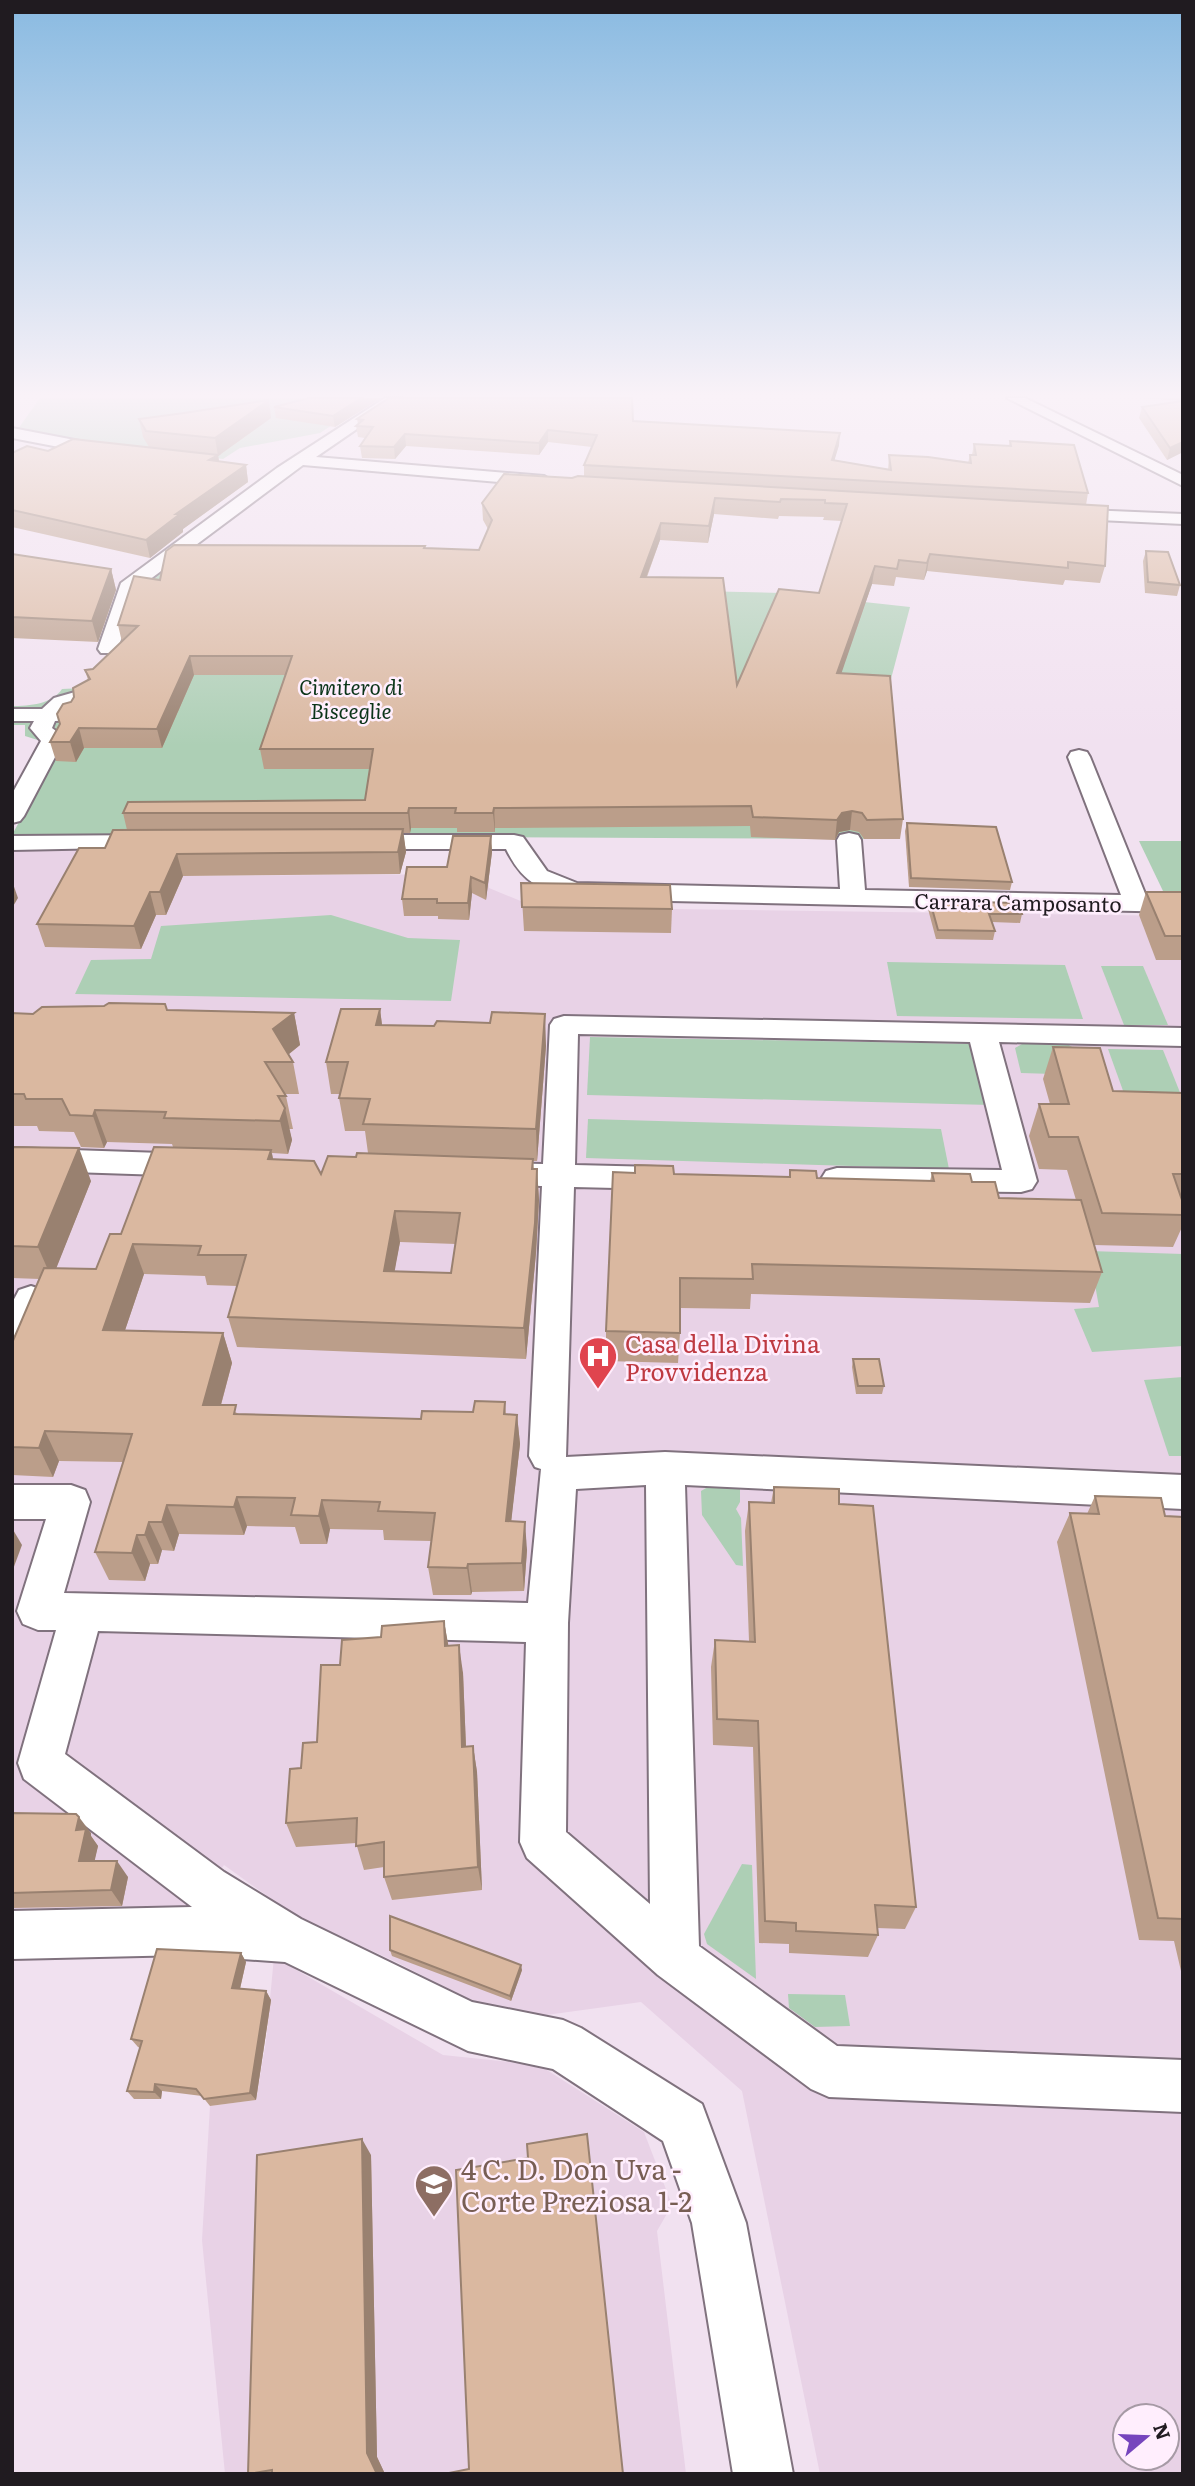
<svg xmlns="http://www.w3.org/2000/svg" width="1195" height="2486" viewBox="0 0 1195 2486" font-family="Literata,serif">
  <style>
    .built { fill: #e8d2e6; fill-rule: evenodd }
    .green { fill: #adcfb5 }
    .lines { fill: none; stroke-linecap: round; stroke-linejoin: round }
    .minor-casing { stroke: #80727e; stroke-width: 4 }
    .minor { fill: #fff; fill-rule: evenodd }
    .wall { fill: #bb9e8a; fill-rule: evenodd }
    .shaded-wall { fill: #998170 }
    .building { fill: #dab8a0; stroke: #998170; stroke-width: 2; fill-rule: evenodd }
    .labels { text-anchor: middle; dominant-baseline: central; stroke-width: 5; stroke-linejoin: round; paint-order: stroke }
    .far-park-label { font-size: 21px; font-style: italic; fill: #0b3419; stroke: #ffeefd }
    .far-street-label { font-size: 21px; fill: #201b20; stroke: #ffeefd }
    .health-label { font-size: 24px; fill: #be3a42; stroke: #ffeefd; text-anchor: start }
    .near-education-label { font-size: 28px; fill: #785e54; stroke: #ffeefd; text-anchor: start }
  </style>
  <rect width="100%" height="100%" fill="#f1e1f0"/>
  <g class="built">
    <path d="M183,849L173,876L489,874V888L523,902V907L1183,916V2474H820L742,2091L641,2002L510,2020L394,1961L292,1914L224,1865L190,1912L12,1915V850ZM1125,2416H1167V2458H1125Z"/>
    <path d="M274,1957L443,2055L539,2065L644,2132L672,2205L657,2231L686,2474H225L202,2240L210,2106L256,2100L266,2041Z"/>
  </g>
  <g class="green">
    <path d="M40,398H373L320,433L240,448L223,459L80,442L18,429Z"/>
    <path d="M183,556L438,585L782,593L910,607L887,694L900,839L12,835L62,743L44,742L25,736V725H12V706C30,706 52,704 62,689L83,688L108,658L149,582Z"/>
    <path d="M1139,841H1183V891H1163Z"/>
    <path d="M331,915L408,938L460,940L451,1001L75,994L91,960L151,959L161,926Z"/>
    <path d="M887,962L1065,965L1083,1019L897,1016Z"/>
    <path d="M1101,966H1143L1168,1025H1124Z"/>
    <path d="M590,1037L976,1044L991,1105L587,1095Z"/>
    <path d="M1027,1041L1064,1042L1077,1050L1085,1075L1021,1073L1015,1048Z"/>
    <path d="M1108,1049L1163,1050L1183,1100L1126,1099Z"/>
    <path d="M588,1119L941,1129L949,1169L586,1158Z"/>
    <path d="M1089,1251L1183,1254V1346L1092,1352L1074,1309L1099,1307Z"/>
    <path d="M1183,1377V1456H1169L1144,1380Z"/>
    <path d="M708,1487H740V1502L736,1509L741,1518L743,1566L736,1565L702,1515L701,1491Z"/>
    <path d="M742,1864L752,1865L756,1979L707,1944L704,1934Z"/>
    <path d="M788,1994L845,1995L850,2026L815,2027L789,2008Z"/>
  </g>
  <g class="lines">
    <g class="minor-casing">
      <g id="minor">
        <path d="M385,398H402L316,457L544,476L552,481L544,486L303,465L137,589L118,649L115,653H101L98,649L121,583L277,468Z"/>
        <path d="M1007,398H1025L1183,475V486Z"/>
        <path d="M12,428L106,446L114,451L106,456L12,438Z"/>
        <path d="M1063,509L1183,514V524L1057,518L1054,514L1057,510Z"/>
        <path d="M82,690L89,692L93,696L89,700L66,709L74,710L77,715L74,720L55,721L52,728L60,734L63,742L24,816L20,821L12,823V794L41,741L30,728L34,721H12V709H42L54,698Z"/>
        <path d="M1079,750L1087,752L1090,757L1146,896H1183V912L577,899C540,889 524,885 506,849H361L352,847L349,842L352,837L361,835H514L523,837L547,871L577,883L840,889L837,840L840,835L849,833L858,835L861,840L865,890L1121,895L1068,757L1071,752Z"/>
        <path d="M153,835L162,837L165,842L162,847L12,850V836Z"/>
        <path d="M564,1016L1183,1028V1046L999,1042L1037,1181L1032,1189L1021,1192L837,1190L826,1187L821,1179L826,1171L837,1168L1002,1170L970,1042L578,1034L575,1165L657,1167L668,1170L673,1178L668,1186L657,1189L574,1187L566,1457L665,1452L1183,1475V1509L685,1485L699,1946L837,2046L1183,2060V2112L829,2097L811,2089L658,1975L527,1858L520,1842L526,1642L98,1631L65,1754L224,1872L301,1919L472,2002L563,2020L581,2028L702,2104L746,2223L793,2474H733L692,2223L663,2141L553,2069L468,2051L285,1962L186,1955L12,1959V1911L192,1907L24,1779L18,1763L56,1630H38L23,1624L17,1611L46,1519H12V1485H71L85,1490L90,1502L64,1593L528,1603L541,1469L535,1467L529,1456L542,1186L494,1185L483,1182L478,1174L483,1166L494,1163L543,1164L550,1025L554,1019ZM646,1485L650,1904L566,1832L568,1623L576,1489Z"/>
        <path d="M12,1148L192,1154L203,1157L208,1165L203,1173L192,1176L12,1170Z"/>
        <path d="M31,1286L43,1290L48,1299L25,1355L12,1359V1303L19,1290Z"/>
      </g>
    </g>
    <use href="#minor" class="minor"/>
  </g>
  <g class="wall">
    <path d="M381,398L335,427L276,418L274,407Z"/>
    <path d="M1144,398H1183V452L1167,460L1139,418L1142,407L1181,401Z"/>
    <path d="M271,418L218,456L219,462L246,465L248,482L183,529V532L150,558L12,527V453L149,447L143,437L139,419Z"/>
    <path d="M357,419L633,421L839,445L834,460L888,470L889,455L968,463L970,455H972L974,444L1009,446L1010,441L1088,493L1086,505L1105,566L1100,583L1065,580L1063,585L927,571L924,580L896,577L894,586L872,584L841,673L903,819L900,839H864L859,832L850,830L839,832L835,840L751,837L750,826L495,828V832H457V828H411L410,833H403L406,852L400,874L183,876L166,915H156L141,949L45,947L37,924L105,848L127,830L123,813L365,800L370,769H264L260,749L285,675H194L162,748H84L76,762L56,761L50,742L71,702L88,680L85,670L93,669L122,642L118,625L160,580L425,548L479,550L488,529L483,520L482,503L572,478L584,476V465L592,447L548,442L539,455L406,446L395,459L362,458L360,446L365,438L358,437L356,426L358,424ZM714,514L778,519L779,516L824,517L823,520L842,521L819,593L737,685L647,577L660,540L708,543Z"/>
    <path d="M1146,551L1180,585L1177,596L1145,593L1143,561Z"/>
    <path d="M12,554L111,569L116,590L98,642L12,638Z"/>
    <path d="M907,823L1012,882L1010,890L909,887L905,831Z"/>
    <path d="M491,836L492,852L486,900L472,893L469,920L438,919V916H404L402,899Z"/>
    <path d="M521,883L672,909L671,933L524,931Z"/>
    <path d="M1146,892H1183V960H1156L1139,915Z"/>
    <path d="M930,901L1022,914L1020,923L992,922L995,931L993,940L936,939L928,909Z"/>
    <path d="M380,1009L382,1025L546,1046L537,1161H533L534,1169H537L539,1200L536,1253L526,1359L237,1347L228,1317L237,1286L207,1285L205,1276L144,1274L125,1330L223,1333L232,1363L221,1405L239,1414L421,1419L473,1412L505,1402L506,1414L517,1415L520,1444L511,1521L527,1550L524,1591L472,1592L471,1595H433L428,1567L431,1541L384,1540L383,1530L330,1529L327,1544H300L295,1527L247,1526L244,1535L179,1534L174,1551L162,1550L158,1564H150L145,1581L109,1580L95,1552L123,1462L59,1461L53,1477L12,1475V1343L40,1279L12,1278V1147L91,1181L56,1268L96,1269L121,1234L173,1147L172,1144L107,1142L104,1148L81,1147L74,1132L39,1131L37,1126H12V1013L33,1014L167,1010L294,1013L300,1045L288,1055L293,1062L299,1094H285L286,1096L293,1129H289L292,1140L288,1154L272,1153L273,1159L321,1174L356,1157L368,1153L365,1131H345L339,1098L340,1094H331L326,1062ZM400,1242L456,1244L451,1273L394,1271Z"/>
    <path d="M1053,1047L1113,1091L1183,1093V1225L1173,1247L1094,1245L1102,1272L1090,1303L751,1294L750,1309L680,1308V1333L678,1363L606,1361V1331L789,1177L790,1170L817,1178L930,1181L932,1173L972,1182L999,1198L1076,1200L1067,1170L1039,1169L1029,1136L1039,1104H1050L1043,1079Z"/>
    <path d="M853,1359L884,1386L882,1394H856L852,1367Z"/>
    <path d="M774,1487L839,1504L916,1907L905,1929L877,1928L878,1935L868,1957L789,1953V1944L759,1943L753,1747L713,1745L711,1667L715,1640L749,1641L745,1531L749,1502L771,1503Z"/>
    <path d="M1095,1496L1165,1516L1183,1517V1971H1181L1174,1941L1139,1940L1057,1542L1070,1513L1087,1514Z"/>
    <path d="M444,1621L448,1645L463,1673L466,1747L473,1746L477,1772L482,1890L392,1900L384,1877V1867L364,1870L356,1843L296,1847L286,1823L317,1742L340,1665L381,1637Z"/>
    <path d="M12,1813L91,1833V1836L98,1846L94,1861L128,1877L122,1906L12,1908Z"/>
    <path d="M390,1950L522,1970L511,2001L392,1956Z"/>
    <path d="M241,1953L246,1962L240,1989L266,1991L271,2000L256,2100L210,2106L202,2096L162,2091L161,2099H134L127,2091L140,2048L138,2047L131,2039Z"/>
    <path d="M371,2155L377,2457L385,2474H248Z"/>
  </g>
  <g class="shaded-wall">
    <path d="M361,398H381L335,427L333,416Z"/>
    <path d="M269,400L271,418L218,456L215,438Z"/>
    <path d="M548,430V442L539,455V443Z"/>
    <path d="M840,433L839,445L831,472L832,460Z"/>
    <path d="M405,434L406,446L395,459L394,447Z"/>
    <path d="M1183,442V452L1167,460L1170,448Z"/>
    <path d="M218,455L221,472L209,460Z"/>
    <path d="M246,465L248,482L183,529V532L150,558L146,540L176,514Z"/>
    <path d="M715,498L714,514L708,543L709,526Z"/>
    <path d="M661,523L660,540L640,594L641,577Z"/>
    <path d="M930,554L927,571L924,580L927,563Z"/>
    <path d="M875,566L872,584L835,692L837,673Z"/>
    <path d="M111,569L116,590L98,642L92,621Z"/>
    <path d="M190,656L194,675L162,748L157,729Z"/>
    <path d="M79,728L84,748L76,762L70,742Z"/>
    <path d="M409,808L411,828L410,833L408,813Z"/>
    <path d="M494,808L495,828V832L493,813Z"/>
    <path d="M852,811L850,830L839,832L835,840L837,820L842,813Z"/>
    <path d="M403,829L406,852L400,874L398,852Z"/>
    <path d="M491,836L492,852L486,900L485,883Z"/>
    <path d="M177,854L183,876L166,915L160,892Z"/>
    <path d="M471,877L472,893L469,920L468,903Z"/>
    <path d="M12,881L18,898L12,908Z"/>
    <path d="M150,892L156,915L141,949L134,926Z"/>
    <path d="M380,1009L384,1041L376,1025Z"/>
    <path d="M294,1013L300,1045L280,1061L273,1029Z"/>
    <path d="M545,1014L546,1046L537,1161L536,1129Z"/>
    <path d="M285,1108L292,1140L288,1154L280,1121Z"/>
    <path d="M95,1110L107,1142L104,1148L93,1116Z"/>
    <path d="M79,1148L91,1181L52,1279L38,1247Z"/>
    <path d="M271,1150L278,1181L268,1159Z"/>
    <path d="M537,1169L539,1200L536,1253L526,1359L524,1328Z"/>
    <path d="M395,1211L400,1242L389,1302L384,1271Z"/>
    <path d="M133,1244L144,1274L115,1360L103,1330Z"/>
    <path d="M223,1333L232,1363L213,1434L203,1405Z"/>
    <path d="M517,1415L520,1444L508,1550L506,1521Z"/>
    <path d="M45,1431L59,1461L53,1477L39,1448Z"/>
    <path d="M237,1497L247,1526L244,1535L234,1507Z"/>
    <path d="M322,1500L330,1529L327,1544L319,1516Z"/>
    <path d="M167,1505L179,1534L174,1551L162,1522Z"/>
    <path d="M149,1522L162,1550L158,1564L145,1535Z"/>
    <path d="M525,1522L527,1550L524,1591L522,1563Z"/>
    <path d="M12,1528L22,1545L12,1572Z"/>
    <path d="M137,1535L150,1564L145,1581L132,1553Z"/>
    <path d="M468,1564L472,1592L471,1595L467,1568Z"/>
    <path d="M444,1621L449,1649L445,1646Z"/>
    <path d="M459,1645L463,1673L467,1773L462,1747Z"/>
    <path d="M473,1746L477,1772L482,1890L478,1867Z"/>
    <path d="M79,1817L91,1833V1836L98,1846L91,1877L79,1861L76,1830Z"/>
    <path d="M117,1861L128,1877L122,1906L111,1890Z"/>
    <path d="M241,1953L246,1962L238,1997L232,1988Z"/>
    <path d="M521,1965L522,1970L511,2001L510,1996Z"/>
    <path d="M266,1991L271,2000L256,2100L250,2093Z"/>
    <path d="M155,2084L162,2091L161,2099L154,2092Z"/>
    <path d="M362,2139L371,2155L377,2457L385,2474H377L367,2453Z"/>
  </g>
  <g class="building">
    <path d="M309,398H361L333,416L274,407Z"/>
    <path d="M389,398H632L633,421L840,433L832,460L891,470L889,455L928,457L971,463L970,455H976L974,444L1011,446L1010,441L1074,445L1088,493L584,465L597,435L548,430L539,443L405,434L394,447L360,446L373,427L356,426L363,420L357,419Z"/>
    <path d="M269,400L215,438L146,431L139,419L184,413Z"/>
    <path d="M1183,401V442L1170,448L1142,407Z"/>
    <path d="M73,439L218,455L209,460L246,465L176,514H180L146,540L12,510V453L27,446L48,451Z"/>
    <path d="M504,474L572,478L578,476L1108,506L1105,566L1068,562V568L930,554L927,563L899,560L897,569L875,566L837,673L890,676L903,819L867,820L862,813L852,811L842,813L837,820L753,817L751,806L494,808L493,813H455L456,808H409L408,813H123L128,802L365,800L373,749H260L292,656H190L157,729L79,728L70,742H50L60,724L57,714L63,704L71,702L74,697L73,688L90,679L85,670L93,669L138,626L118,625L134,576L160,580L166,551L174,545L425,546L424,548L479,550L492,520L482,503ZM715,498L780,502L781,499L825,500V503L847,504L819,593L779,589L737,685L723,578L641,577L661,523L709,526Z"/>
    <path d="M1146,551L1168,552L1180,585L1148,582Z"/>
    <path d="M12,554L111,569L92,621L12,617Z"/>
    <path d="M907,823L996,827L1012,882L911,878Z"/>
    <path d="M403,829L398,852L177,854L160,892H150L134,926L37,924L79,848H105L113,830Z"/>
    <path d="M453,836H491L485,883L471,877L468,903H437V899H402L407,867H447Z"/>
    <path d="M521,883L670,885L672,909L522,907Z"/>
    <path d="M1146,892H1183V936H1165Z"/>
    <path d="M930,901L1018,903L1022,914H989L995,931L938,930Z"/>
    <path d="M109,1003L165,1004L167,1010L294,1013L273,1029L293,1062H265L286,1096H278L285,1108L280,1121L164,1118L166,1112L95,1110L93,1116L70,1115L62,1099H26L24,1094H12V1013L33,1014L42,1007L104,1006Z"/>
    <path d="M341,1009H380L376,1025L434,1026L437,1021L490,1023L492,1012L545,1014L536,1129L363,1124L370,1099L339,1098L348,1062H326Z"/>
    <path d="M1053,1047L1100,1048L1113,1091L1183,1093V1174H1173L1183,1203V1215L1102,1213L1078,1137H1049L1039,1104H1069Z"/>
    <path d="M12,1147L79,1148L38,1247L12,1246Z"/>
    <path d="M154,1147L271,1150L268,1159L314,1161L321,1174L328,1156L356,1157L357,1153L533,1159L532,1169H537L535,1223L524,1328L228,1317L246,1255H198L201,1246L133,1244L103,1330L223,1333L203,1405H236L234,1414L421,1419L422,1411L473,1412L475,1401L505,1402L504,1414L517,1415L506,1521L525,1522L522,1563L468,1564L467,1568L428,1567L435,1513L378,1511L380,1502L322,1500L319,1516L291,1515L295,1498L237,1497L234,1507L167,1505L162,1522H149L145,1535H137L132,1553L95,1552L132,1434L45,1431L39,1448L12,1447V1343L44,1268L96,1269L110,1234H121ZM395,1211L460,1213L451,1273L384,1271Z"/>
    <path d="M635,1165L673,1166L674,1174L790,1177V1170L816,1171L817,1178L934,1181L932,1173L970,1174L972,1182H995L999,1198L1081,1200L1102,1272L752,1264L753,1279L680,1278V1333L606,1331L613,1172L635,1173Z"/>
    <path d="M853,1359H879L884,1386H858Z"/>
    <path d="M774,1487L839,1489V1504L873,1506L916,1907L875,1905L878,1935L796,1931V1923L765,1921L758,1721L717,1719L715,1640L755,1642L749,1502L774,1503Z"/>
    <path d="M1095,1496L1161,1498L1165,1516L1183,1517V1919L1158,1918L1070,1513L1099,1514Z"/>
    <path d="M444,1621L445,1646L459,1645L462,1747L473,1746L478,1867L384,1877V1842L356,1846L357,1818L286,1823L290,1769L301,1768L303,1743L317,1742L321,1665H340L342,1640L381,1637L382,1626Z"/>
    <path d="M12,1813L76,1814L79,1817L76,1830L86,1829L79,1861H117L111,1890L12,1893Z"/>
    <path d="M390,1916L521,1965L510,1996L390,1950Z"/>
    <path d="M157,1949L241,1953L232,1988L266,1991L250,2093L204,2099L196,2089L155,2084L154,2092L127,2091L142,2041L131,2039Z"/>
    <path d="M587,2134L623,2474H444L469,2469L456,2170L528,2158L527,2144Z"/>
    <path d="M362,2139L367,2453L377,2474H272V2470L248,2474L257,2155Z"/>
  </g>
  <linearGradient id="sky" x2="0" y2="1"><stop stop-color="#89bae1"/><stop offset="0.53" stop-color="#f9f2f8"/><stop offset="1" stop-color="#f9f2f8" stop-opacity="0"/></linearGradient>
  <rect width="1195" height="746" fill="url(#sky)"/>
  <defs>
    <g id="hospital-pin" transform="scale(2.0125)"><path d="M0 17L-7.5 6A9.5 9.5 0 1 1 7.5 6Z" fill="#e0444e" stroke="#ffeefd"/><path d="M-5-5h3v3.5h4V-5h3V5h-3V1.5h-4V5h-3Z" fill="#fff"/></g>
    <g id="school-pin" transform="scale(2.0125)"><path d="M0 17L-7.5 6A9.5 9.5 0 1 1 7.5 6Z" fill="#8d6e63" stroke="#ffeefd"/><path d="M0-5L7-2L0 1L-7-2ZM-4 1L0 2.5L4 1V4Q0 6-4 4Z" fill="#fff"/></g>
  </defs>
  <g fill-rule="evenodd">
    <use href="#hospital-pin" x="598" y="1356"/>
    <use href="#school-pin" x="434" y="2184"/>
  </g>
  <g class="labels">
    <g class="far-park-label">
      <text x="351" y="685">Cimitero di<tspan x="351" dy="24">Bisceglie</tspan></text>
    </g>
    <g class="far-street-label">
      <text transform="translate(1018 901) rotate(1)">Carrara Camposanto</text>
    </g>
    <g class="health-label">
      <text x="625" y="1342">Casa della Divina<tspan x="625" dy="28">Provvidenza</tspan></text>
    </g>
    <g class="near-education-label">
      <text x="461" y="2168">4 C. D. Don Uva -<tspan x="461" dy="32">Corte Preziosa 1-2</tspan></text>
    </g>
  </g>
  <rect width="1195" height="2486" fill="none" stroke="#201b20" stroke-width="28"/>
  <g transform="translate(1146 2437) rotate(71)"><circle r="33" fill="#ffeefd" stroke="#a69aa5" stroke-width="2"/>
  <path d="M0-5L12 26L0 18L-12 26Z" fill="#7645bd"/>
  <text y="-10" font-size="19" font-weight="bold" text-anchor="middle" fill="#201b20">N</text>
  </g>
</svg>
